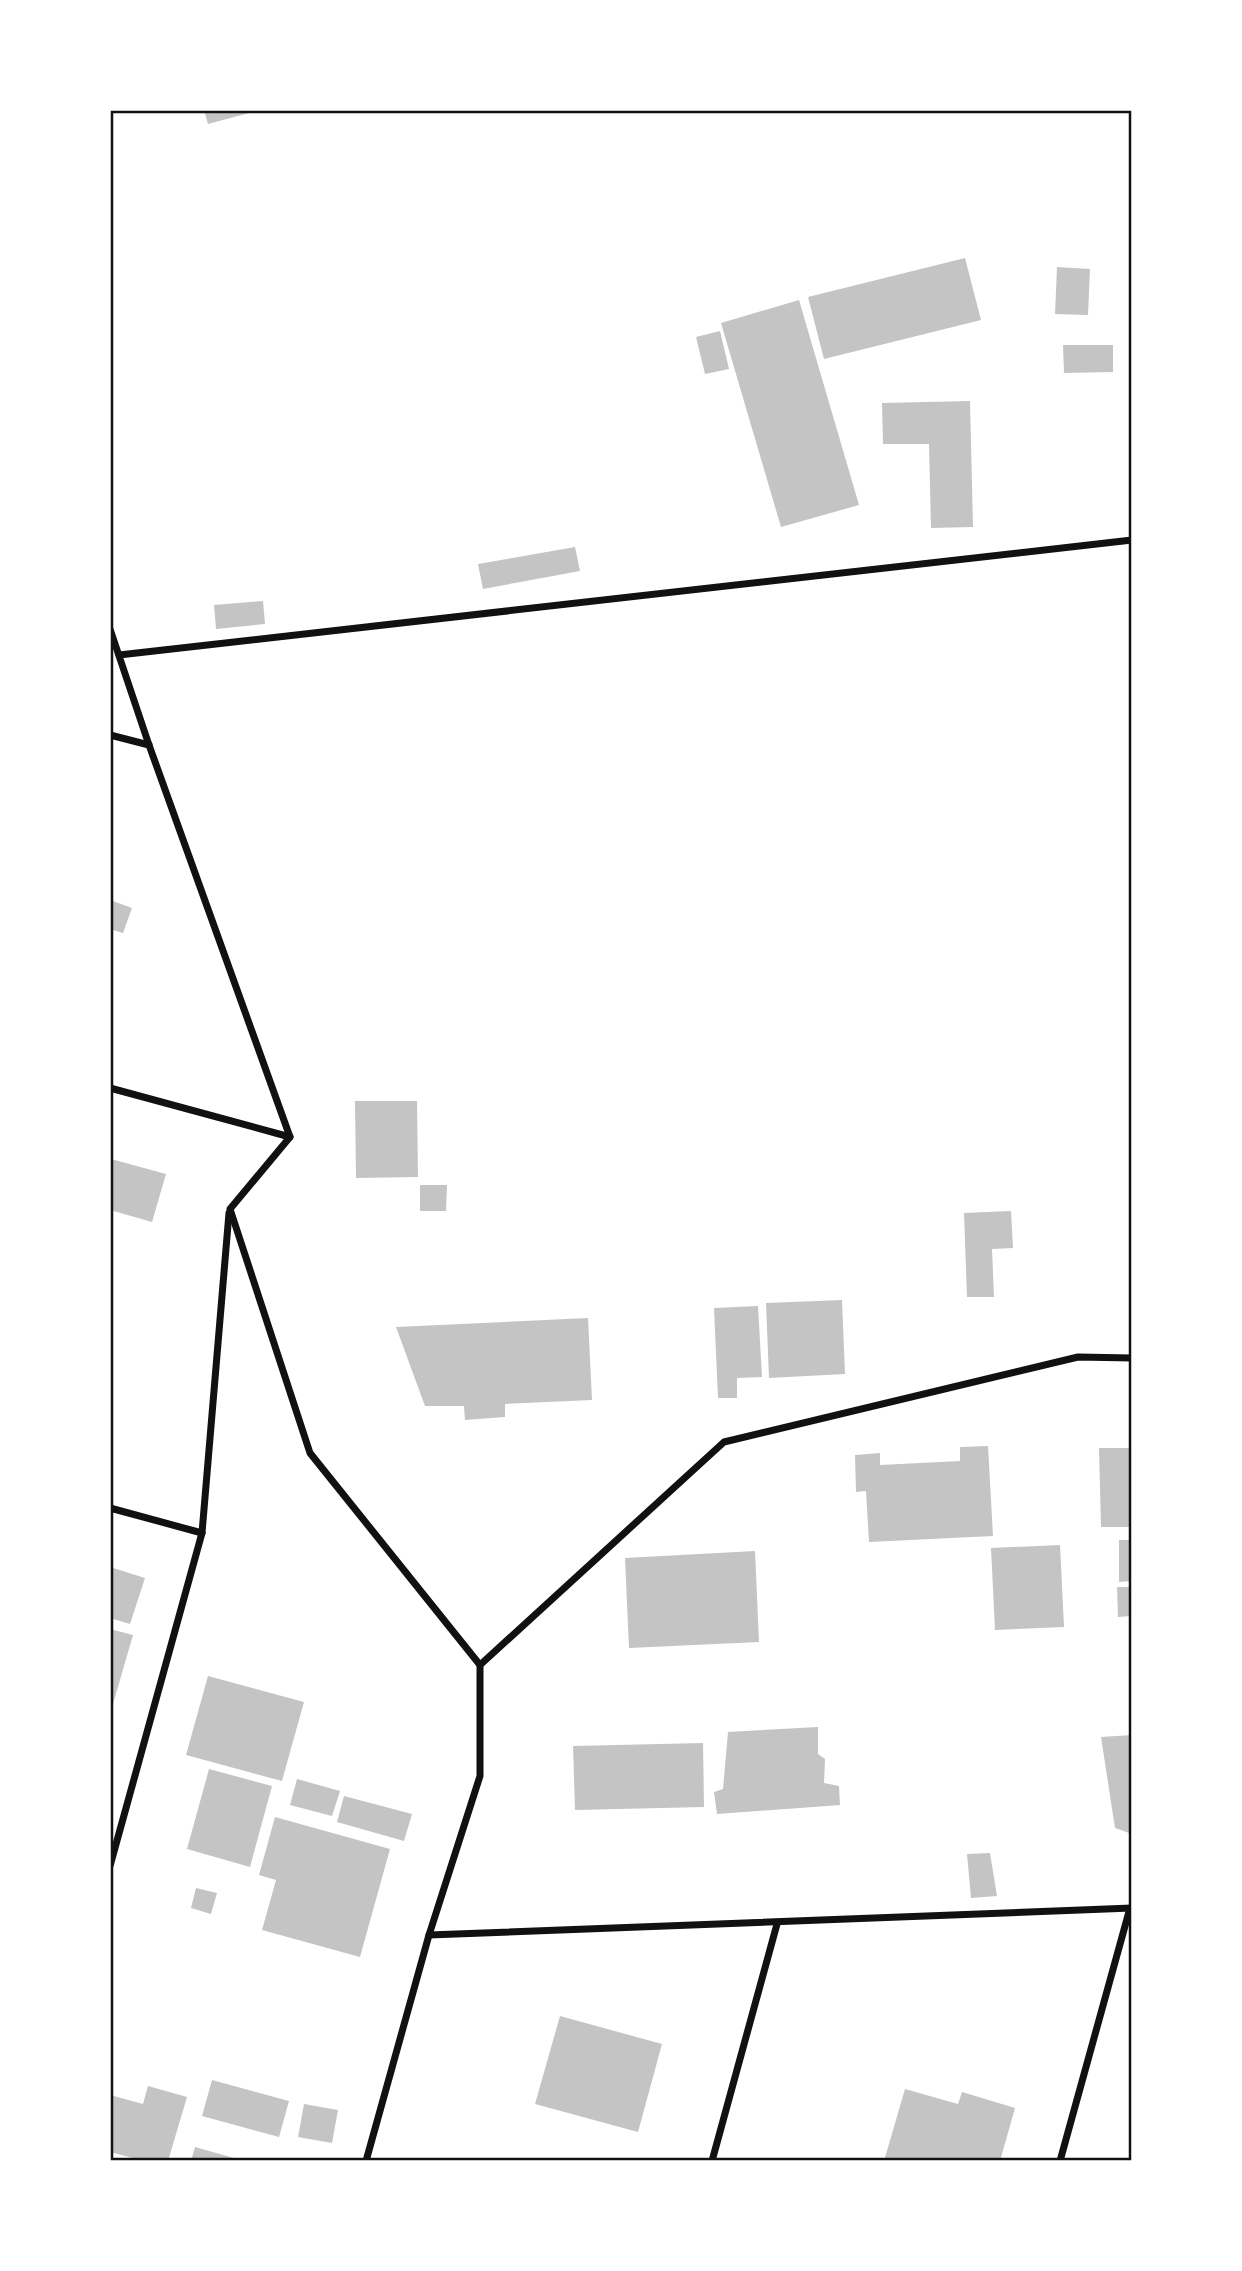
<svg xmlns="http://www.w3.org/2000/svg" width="1242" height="2271" viewBox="0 0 1242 2271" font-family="'Sofia Sans Condensed',sans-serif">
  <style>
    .building { fill: #c4c4c4 }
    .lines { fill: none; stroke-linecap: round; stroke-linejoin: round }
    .minor { stroke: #111; stroke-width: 7 }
    .neatline { fill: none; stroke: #111; stroke-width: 2.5 }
  </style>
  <rect width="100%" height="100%" fill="#fff"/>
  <g class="building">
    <path d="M204,110H257V111L208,124Z"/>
    <path d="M965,258L981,320L824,359L808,297Z"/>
    <path d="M1057,267L1090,269L1088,315L1055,314Z"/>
    <path d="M799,300L859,505L781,527L721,323Z"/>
    <path d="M720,331L729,369L705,374L696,337Z"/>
    <path d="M1063,345H1113V372L1064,373Z"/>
    <path d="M970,401L973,527L931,528L929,444H883L882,403Z"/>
    <path d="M575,547L580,571L483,589L478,564Z"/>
    <path d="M263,601L265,624L216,629L214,605Z"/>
    <path d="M110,900L132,908L123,933L110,929Z"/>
    <path d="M355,1101H417L418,1177L356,1178Z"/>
    <path d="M111,1159L166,1174L152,1222L110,1210Z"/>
    <path d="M420,1185H447L446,1211H420Z"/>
    <path d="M1011,1211L1013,1248L992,1249L994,1297H967L964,1213Z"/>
    <path d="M842,1300L845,1374L769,1378L766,1303Z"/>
    <path d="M758,1306L762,1377L737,1378V1398H718L714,1308Z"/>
    <path d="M588,1318L592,1400L505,1404V1417L465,1420L464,1406H425L396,1327Z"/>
    <path d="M988,1446L993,1536L869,1542L866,1491L856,1492L855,1455L880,1453V1465L960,1461V1447Z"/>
    <path d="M1099,1448H1132V1527H1101Z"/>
    <path d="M1119,1540H1132V1581L1119,1582Z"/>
    <path d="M1060,1545L1064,1627L995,1630L991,1548Z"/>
    <path d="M755,1551L759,1642L629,1648L625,1558Z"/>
    <path d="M110,1567L145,1578L130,1624L110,1618Z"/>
    <path d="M1117,1587H1132V1616L1118,1617Z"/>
    <path d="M110,1629L133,1635L111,1711H110Z"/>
    <path d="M208,1676L304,1702L282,1781L186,1755Z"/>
    <path d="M818,1727V1754L825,1759L824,1783L839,1786L840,1805L717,1814L714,1792L723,1789L728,1732Z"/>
    <path d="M1132,1735V1834L1115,1828L1101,1737Z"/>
    <path d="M703,1743L704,1807L575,1810L573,1746Z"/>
    <path d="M209,1769L272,1786L250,1867L187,1849Z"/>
    <path d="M297,1779L340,1791L332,1816L290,1805Z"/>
    <path d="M344,1796L412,1814L404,1841L337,1822Z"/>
    <path d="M275,1817L390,1849L360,1957L262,1930L276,1880L259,1875Z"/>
    <path d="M990,1853L997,1896L971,1898L967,1854Z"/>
    <path d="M196,1888L217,1893L211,1914L191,1908Z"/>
    <path d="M560,2016L662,2044L638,2132L535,2104Z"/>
    <path d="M212,2080L289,2101L279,2137L202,2116Z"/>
    <path d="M148,2086L187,2097L168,2161H144L110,2152V2095L143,2104Z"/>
    <path d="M905,2089L958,2104L962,2092L1015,2108L1000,2161H884Z"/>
    <path d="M304,2104L338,2110L332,2143L298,2137Z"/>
    <path d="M195,2147L241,2160V2161H191Z"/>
  </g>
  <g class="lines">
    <g class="minor">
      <path d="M110,629L149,745L290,1137L230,1209L310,1453L480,1665V1776L429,1935L366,2161"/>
      <path d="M119,655L1132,540"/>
      <path d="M110,735L149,745"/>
      <path d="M110,1088L290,1137"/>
      <path d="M110,1508L202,1533"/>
      <path d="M480,1665L724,1442L1078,1357L1132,1358"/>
      <path d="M110,1866L202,1533L229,1213"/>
      <path d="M429,1935L1132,1908"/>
      <path d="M712,2161L777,1924"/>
      <path d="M1060,2161L1130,1908"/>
    </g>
  </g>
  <rect width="1242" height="2271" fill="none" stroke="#ffffff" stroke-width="224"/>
  <rect x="112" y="112" width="1018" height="2047" class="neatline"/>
</svg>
